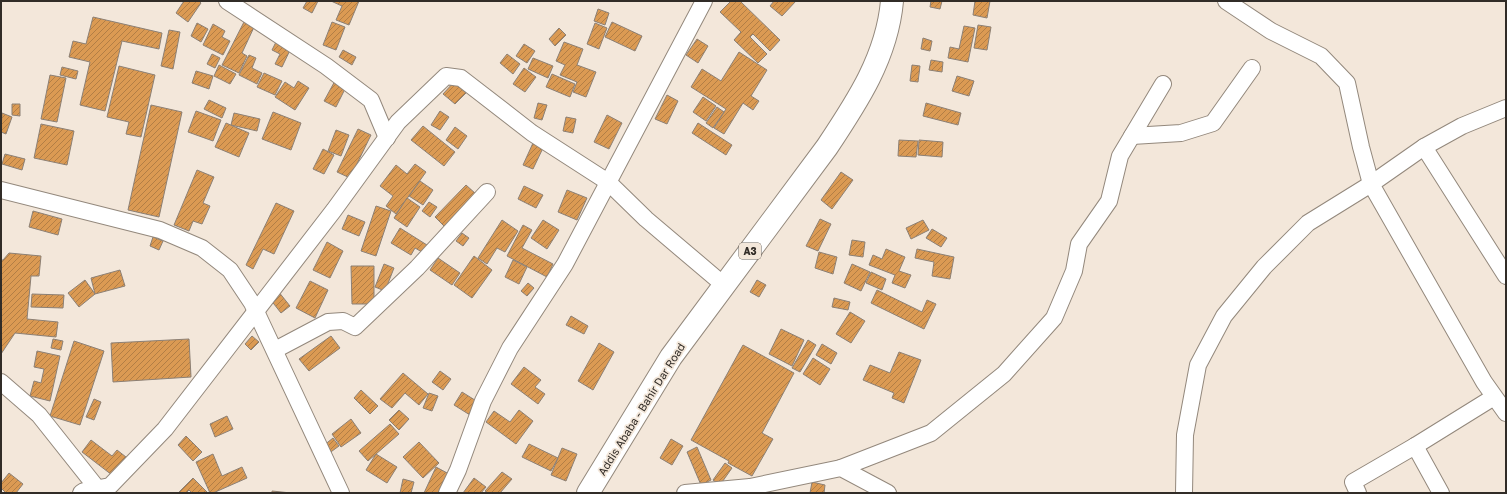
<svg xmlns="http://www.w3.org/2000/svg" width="1507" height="494" viewBox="0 0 1507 494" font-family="'Golos Text',sans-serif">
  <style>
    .building { fill: url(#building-hatch); stroke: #8c8075 }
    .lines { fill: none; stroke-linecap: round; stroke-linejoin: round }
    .minor-casing { stroke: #93887c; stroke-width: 18 }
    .trunk-casing { stroke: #93887c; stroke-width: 24 }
    .minor { stroke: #fff; stroke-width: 16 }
    .trunk { stroke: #fff; stroke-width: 22 }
    .labels { text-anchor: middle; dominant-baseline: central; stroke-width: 3.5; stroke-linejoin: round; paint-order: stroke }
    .shield { fill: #f3e7da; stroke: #6b645d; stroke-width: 1 }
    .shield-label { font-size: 10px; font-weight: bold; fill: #312c27 }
    .street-label { font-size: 11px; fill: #312c27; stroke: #f3e7da }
  </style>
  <defs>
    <pattern id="building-hatch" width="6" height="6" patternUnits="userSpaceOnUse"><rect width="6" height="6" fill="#db9a53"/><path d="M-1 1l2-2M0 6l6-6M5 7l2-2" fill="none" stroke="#b27e45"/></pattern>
  </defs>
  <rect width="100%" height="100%" fill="#f3e7da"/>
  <g class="building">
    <path d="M184,1H199L201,3L188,22L176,13Z"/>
    <path d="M307,1H318L312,13L303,8Z"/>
    <path d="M331,1H359L349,25L336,20L342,6Z"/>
    <path d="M731,1H740L780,40L770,51L753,34L750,37L767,54L758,63L734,40L741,32L720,12Z"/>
    <path d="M774,1H796L782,16L770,6Z"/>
    <path d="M931,1H942L940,9L930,7Z"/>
    <path d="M975,1H990L987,18L973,15Z"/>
    <path d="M598,9L609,13L605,25L594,21Z"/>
    <path d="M93,17L162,33L159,49L122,41L105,111L80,105L90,62L69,57L73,41L86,44Z"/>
    <path d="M245,20L255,25L242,53L247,56L239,73L222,65Z"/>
    <path d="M332,22L345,27L336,50L323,45Z"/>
    <path d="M612,22L642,36L635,51L605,37Z"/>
    <path d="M197,23L208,29L201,42L191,36Z"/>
    <path d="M595,23L607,28L599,49L587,44Z"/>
    <path d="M213,24L225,31L222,37L230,41L223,55L203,45Z"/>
    <path d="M978,25L991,27L987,50L974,48Z"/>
    <path d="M964,26L975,28L968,62L948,58L950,47L959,49Z"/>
    <path d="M559,28L566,35L555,46L549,39Z"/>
    <path d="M169,30L180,32L173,69L161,66Z"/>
    <path d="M923,38L932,41L930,51L921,49Z"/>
    <path d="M697,39L708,46L698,63L686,55Z"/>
    <path d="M276,42L291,48L282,67L275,64L280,54L272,50Z"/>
    <path d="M564,42L583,49L577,65L596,72L586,97L573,92L577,82L560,75L565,65L556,61Z"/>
    <path d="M524,44L535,51L527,63L516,56Z"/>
    <path d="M343,50L356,57L352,65L339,57Z"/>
    <path d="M739,52L767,70L751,96L759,101L753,110L743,103L724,134L714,128L726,109L691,87L702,69L721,81Z"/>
    <path d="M212,54L220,58L215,68L207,64Z"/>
    <path d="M507,54L520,64L513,74L500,63Z"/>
    <path d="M249,55L256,58L252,68L262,73L257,84L239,75Z"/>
    <path d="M533,58L553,66L548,78L528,69Z"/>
    <path d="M931,60L943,62L942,72L929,70Z"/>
    <path d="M219,65L236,74L230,84L214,76Z"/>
    <path d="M912,65L920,66L918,82L910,81Z"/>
    <path d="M119,66L155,75L141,137L126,134L129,122L107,117Z"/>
    <path d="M62,67L78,71L76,79L60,75Z"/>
    <path d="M524,68L536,77L525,92L513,84Z"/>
    <path d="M196,71L213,76L209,89L192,83Z"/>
    <path d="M264,73L282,81L275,95L257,87Z"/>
    <path d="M552,74L575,84L570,97L546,87Z"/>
    <path d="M50,75L66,78L57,122L41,119Z"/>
    <path d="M957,76L974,81L969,96L952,91Z"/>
    <path d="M336,79L347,85L336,107L324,101Z"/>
    <path d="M298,81L309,88L295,110L275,97L285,82L294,88Z"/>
    <path d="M454,82L466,93L455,104L443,94Z"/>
    <path d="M667,95L678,101L667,124L655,119Z"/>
    <path d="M703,97L716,106L706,121L693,112Z"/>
    <path d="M209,100L226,108L222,118L204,109Z"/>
    <path d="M538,103L547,105L542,120L534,118Z"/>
    <path d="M926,103L961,113L958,125L923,116Z"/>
    <path d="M12,104H20V116L12,115Z"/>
    <path d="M151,105L182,112L159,217L128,210Z"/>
    <path d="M717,107L724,112L713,128L706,123Z"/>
    <path d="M196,111L221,120L213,141L188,132Z"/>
    <path d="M440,111L449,117L440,130L431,125Z"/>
    <path d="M273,112L301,123L291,150L262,139Z"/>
    <path d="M2,113L12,117L6,134L1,132Z"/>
    <path d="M234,113L260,119L257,131L231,125Z"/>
    <path d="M607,115L622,123L609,149L594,142Z"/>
    <path d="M566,117L576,119L573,133L563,131Z"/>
    <path d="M226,123L249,133L239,157L215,147Z"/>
    <path d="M698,123L732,145L726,155L692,133Z"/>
    <path d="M41,124L74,131L67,165L34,158Z"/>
    <path d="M423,126L455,152L444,166L411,140Z"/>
    <path d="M455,127L467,136L458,149L446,140Z"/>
    <path d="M358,129L371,135L350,178L337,172Z"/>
    <path d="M336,130L349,135L341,156L328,151Z"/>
    <path d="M899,140L918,141L916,157L898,156Z"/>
    <path d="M919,140L943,142L942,157L918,155Z"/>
    <path d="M533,143L543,148L533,169L523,165Z"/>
    <path d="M323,149L334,155L324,174L313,169Z"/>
    <path d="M5,154L25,159L22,170L2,164Z"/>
    <path d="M415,164L426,172L396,214L386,206L393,196L380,186L396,165L407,174Z"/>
    <path d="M197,170L214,177L203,203L210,206L202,224L193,221L189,231L174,225Z"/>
    <path d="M841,172L853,180L832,209L821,200Z"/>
    <path d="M420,181L433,190L423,205L409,196Z"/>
    <path d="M466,185L476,194L445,227L435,217Z"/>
    <path d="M524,186L543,195L536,208L518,199Z"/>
    <path d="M567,190L587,198L577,220L558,212Z"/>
    <path d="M407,198L420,207L407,227L394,218Z"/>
    <path d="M429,202L437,207L430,217L422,211Z"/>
    <path d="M276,203L294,211L274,254L263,249L253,269L246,265Z"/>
    <path d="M376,206L391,211L376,256L361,251Z"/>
    <path d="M33,211L62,219L58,235L29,227Z"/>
    <path d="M348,215L365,222L359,236L342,229Z"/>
    <path d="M820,219L831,224L818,251L806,246Z"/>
    <path d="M502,220L518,231L505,252L497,248L487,264L478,258Z"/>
    <path d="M543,220L559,230L547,249L531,238Z"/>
    <path d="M923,220L929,230L911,239L906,228Z"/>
    <path d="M523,225L532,230L522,248L553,264L547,277L507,256Z"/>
    <path d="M400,228L427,245L422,252L415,248L411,255L391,243Z"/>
    <path d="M932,229L947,238L941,247L926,238Z"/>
    <path d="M462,233L469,238L463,246L456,241Z"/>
    <path d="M153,237L163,241L159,250L150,246Z"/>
    <path d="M852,240L865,242L863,257L849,255Z"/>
    <path d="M327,242L343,251L330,278L313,270Z"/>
    <path d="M886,249L905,257L899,271L911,275L905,288L892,283L895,275L869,265L873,255L882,259Z"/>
    <path d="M917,249L954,257L950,279L932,276L934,262L915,258Z"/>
    <path d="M819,252L837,257L833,274L815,268Z"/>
    <path d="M9,253L41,256L39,276H31L27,319L58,322L56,337L15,333L1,354V260H3Z"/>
    <path d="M474,256L492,270L472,298L454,285Z"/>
    <path d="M438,258L460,273L452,285L430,270Z"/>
    <path d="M513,260L527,267L519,284L505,277Z"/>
    <path d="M384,264L394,268L385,291L375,287Z"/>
    <path d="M852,264L870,272L861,291L844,283Z"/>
    <path d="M351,266H374V304H352Z"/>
    <path d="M120,270L125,286L95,294L91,278Z"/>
    <path d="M871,272L886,279L882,290L866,283Z"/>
    <path d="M85,280L95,294L79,307L68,293Z"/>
    <path d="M757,280L766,285L759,297L750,292Z"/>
    <path d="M310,281L328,290L315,318L296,308Z"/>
    <path d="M528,283L534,288L527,296L521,291Z"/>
    <path d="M877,290L922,312L927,300L936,304L924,329L871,303Z"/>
    <path d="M278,291L290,306L281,313L270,299Z"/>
    <path d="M32,294L64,295L63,308L31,307Z"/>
    <path d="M834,298L850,302L848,310L832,307Z"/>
    <path d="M850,312L865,321L851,343L836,334Z"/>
    <path d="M571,316L588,326L584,334L566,325Z"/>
    <path d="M781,329L804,340L792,366L769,354Z"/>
    <path d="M252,336L259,342L251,350L245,344Z"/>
    <path d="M331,336L340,348L309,371L299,359Z"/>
    <path d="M53,339L63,341L61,350L51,348Z"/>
    <path d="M189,339L191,377L113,382L111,343Z"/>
    <path d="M808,340L816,345L800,372L792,368Z"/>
    <path d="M74,341L104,351L80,425L50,416Z"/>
    <path d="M599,343L614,352L593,390L578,381Z"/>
    <path d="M822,344L837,353L831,364L816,355Z"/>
    <path d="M743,345L794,373L762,433L773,439L752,476L728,463L729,461L691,440Z"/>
    <path d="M37,351L60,356L50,401L30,396L34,381L41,383L44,369L34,367Z"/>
    <path d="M899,352L921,360L904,403L892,398L894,393L863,380L870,365L890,373Z"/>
    <path d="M813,358L830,369L820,385L803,374Z"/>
    <path d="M524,367L541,380L535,387L545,394L538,404L511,384Z"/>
    <path d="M440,371L451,379L443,390L432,382Z"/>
    <path d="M403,373L428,394L419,405L405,393L392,408L380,399Z"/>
    <path d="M361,390L378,406L370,414L354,398Z"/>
    <path d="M462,392L478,402L470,415L454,405Z"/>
    <path d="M429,393L438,396L432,411L423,408Z"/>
    <path d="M94,399L101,402L94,420L86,417Z"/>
    <path d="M399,410L409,419L399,430L389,420Z"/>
    <path d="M519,410L533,421L516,444L486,422L494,411L510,422Z"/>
    <path d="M227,416L233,429L215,437L210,424Z"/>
    <path d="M351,419L361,433L341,447L332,434Z"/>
    <path d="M390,424L399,434L368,461L359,451Z"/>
    <path d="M186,436L202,452L193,461L178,445Z"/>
    <path d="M333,438L339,446L328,454L323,446Z"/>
    <path d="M671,439L683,446L672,465L660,458Z"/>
    <path d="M91,440L112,456L117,450L126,457L112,475L82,452Z"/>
    <path d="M419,442L439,463L423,478L403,457Z"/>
    <path d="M529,444L558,458L551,471L522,457Z"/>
    <path d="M697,447L711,480L701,485L687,452Z"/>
    <path d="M562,448L577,454L566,481L551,475Z"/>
    <path d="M213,454L222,476L242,467L247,478L213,493H210L196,462Z"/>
    <path d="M376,454L397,467L387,483L366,470Z"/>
    <path d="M725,463L732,468L720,485L713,480Z"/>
    <path d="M436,467L449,474L439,493H424Z"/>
    <path d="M502,472L512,479L500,493H488L485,491Z"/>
    <path d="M9,473L23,484L16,493H6L1,488V483Z"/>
    <path d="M193,478L208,493H192L189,490L186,493H178Z"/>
    <path d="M474,478L486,487L481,493H463Z"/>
    <path d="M403,479L414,482L411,493H400Z"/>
    <path d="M812,482L825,485L824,493H810Z"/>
    <path d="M272,491L291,493H272Z"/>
  </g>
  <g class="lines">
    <g class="minor-casing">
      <g id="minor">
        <path d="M227,1L326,66L371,100L387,138"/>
        <path d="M1226,1L1271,31L1321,56L1347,83L1361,147L1371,184L1484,382L1506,413"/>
        <path d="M1132,136L1181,133L1213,123L1252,68"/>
        <path d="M1424,147L1506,276"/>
        <path d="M1,190L160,230L202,248L230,270L252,303L341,493"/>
        <path d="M275,350L328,322L343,321L355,327L417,268L487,192"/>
        <path d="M1,382L39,415L101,493"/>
        <path d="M1415,446L1441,493"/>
        <path d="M841,468L931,433L1004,374L1054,318L1074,271L1079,244L1109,201L1120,156L1163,84"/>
        <path d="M81,493L84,491L110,486L165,429L334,210L398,122L446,76L461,78L532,133L608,182L646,219L725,286"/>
        <path d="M447,493L458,470L483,401L510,348L565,264L704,1"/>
        <path d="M685,493L750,487L841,468L888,493"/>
        <path d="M1184,493L1185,435L1198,365L1224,316L1264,267L1308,223L1371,184L1424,147L1462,126L1506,108"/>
        <path d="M1358,493L1353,482L1415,446L1494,397"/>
      </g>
    </g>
    <g class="trunk-casing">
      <path id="trunk" d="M588,493L671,357L827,147C857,102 887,57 892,1"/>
    </g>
    <use href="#minor" class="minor"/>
    <use href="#trunk" class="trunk"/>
  </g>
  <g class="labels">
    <rect class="shield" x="739" y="243" width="22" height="16" rx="3"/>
    <g class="shield-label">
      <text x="750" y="251">A3</text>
    </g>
    <g class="street-label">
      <text transform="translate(641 409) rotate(-58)">Addis Ababa - Bahir Dar Road</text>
    </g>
  </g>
  <rect width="1507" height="494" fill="none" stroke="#312c27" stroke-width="4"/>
</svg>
